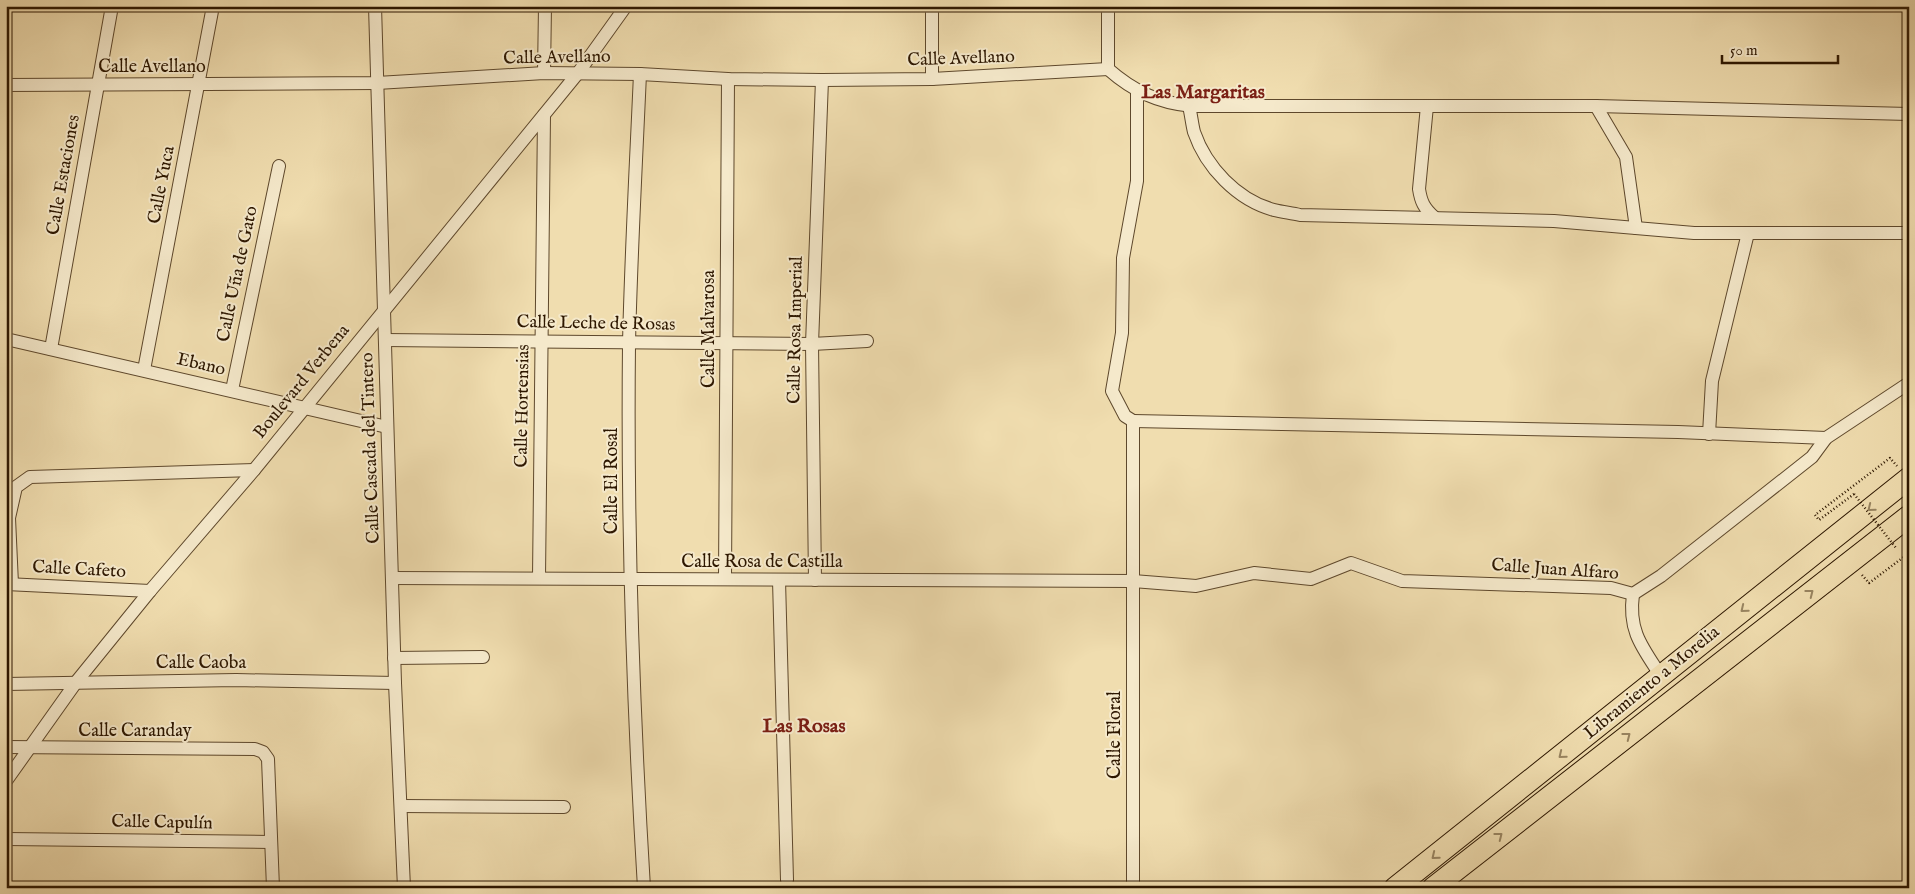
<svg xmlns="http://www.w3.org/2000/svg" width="1915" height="894" viewBox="0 0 1915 894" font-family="'IM FELL English',serif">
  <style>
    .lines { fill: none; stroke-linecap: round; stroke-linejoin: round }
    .minor-casing { stroke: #5e482c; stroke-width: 14 }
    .trunk-casing { stroke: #2d1700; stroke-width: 23 }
    .path { stroke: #2d1700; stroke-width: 2.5; stroke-dasharray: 1 2.5; stroke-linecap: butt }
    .minor { stroke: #f5e9cb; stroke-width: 12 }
    .trunk { stroke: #f0ddaf; stroke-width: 21 }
    .path-bridge { stroke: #2d1700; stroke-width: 2.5; stroke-dasharray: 1 2.5; stroke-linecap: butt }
    .oneway { stroke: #988460 }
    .labels { text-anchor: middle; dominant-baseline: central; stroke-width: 4; stroke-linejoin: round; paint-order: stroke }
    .street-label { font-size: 18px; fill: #2d1700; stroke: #f5e9cb }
    .quarter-label { font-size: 20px; font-weight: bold; fill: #7a1f14; stroke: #f5e9cb }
  </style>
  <rect width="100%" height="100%" fill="#f0ddaf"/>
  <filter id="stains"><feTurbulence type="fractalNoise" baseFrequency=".004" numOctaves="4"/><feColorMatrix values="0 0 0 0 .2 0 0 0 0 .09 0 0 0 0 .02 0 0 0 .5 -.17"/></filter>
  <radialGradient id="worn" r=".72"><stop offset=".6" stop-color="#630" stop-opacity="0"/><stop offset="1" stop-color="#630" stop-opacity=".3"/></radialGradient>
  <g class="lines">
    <g class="minor-casing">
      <g id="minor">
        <path d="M375,6L395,683L404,888"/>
        <path d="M1108,69C1133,91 1158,103 1192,106H1596L1909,114"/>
        <path d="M1108,69V6"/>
        <path d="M544,73L545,6"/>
        <path d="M640,74C636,164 631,254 629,344C627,526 633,707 644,888"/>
        <path d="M932,79V6"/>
        <path d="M6,85L377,83L544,73L640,74L728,79L822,80L932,79L1108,69"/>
        <path d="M1189,106C1191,114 1192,124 1194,132C1206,167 1237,200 1274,210C1282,212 1291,213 1300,215L1554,221L1694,233H1909"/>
        <path d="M1427,106L1419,189C1421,202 1424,208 1434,217"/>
        <path d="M1596,106L1626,157L1636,228"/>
        <path d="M6,339L387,427"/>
        <path d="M385,340L812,344L867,341"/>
        <path d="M51,349L112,6"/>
        <path d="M144,370L213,6"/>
        <path d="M232,390L279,166"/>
        <path d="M1133,421L1678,432L1826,438"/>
        <path d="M1709,434L1712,381L1748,233"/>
        <path d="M392,578L1133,581L1196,586L1254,573L1311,579L1351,563L1402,581L1611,588L1633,594L1661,576L1812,457L1826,438L1909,383"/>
        <path d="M539,578L544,115"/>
        <path d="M725,579L728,79"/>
        <path d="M779,580L787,880"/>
        <path d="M815,580L812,344L822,80"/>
        <path d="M6,584L150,591"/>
        <path d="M12,584L9,518L16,487L30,477L254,470"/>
        <path d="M1633,594C1628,631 1642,647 1661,676"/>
        <path d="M394,658L483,657"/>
        <path d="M6,684L236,680L395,683"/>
        <path d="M6,747L255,749L263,752L268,759L273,888"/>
        <path d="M6,781L77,681L150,591L254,470L578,73L626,6"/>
        <path d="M401,806L564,807"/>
        <path d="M6,839L271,842"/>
        <path d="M1133,888V421L1125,416L1112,391L1122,333L1123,258L1137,181V91"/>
      </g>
    </g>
    <g class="trunk-casing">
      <g id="trunk">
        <path d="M1395,888L1909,478"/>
        <path d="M1433,888L1909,516"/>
      </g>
    </g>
    <g class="path">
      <path d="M1854,494L1819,520L1815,515L1890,458L1897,466"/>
      <path d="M1862,575L1869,583L1909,553"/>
    </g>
    <use href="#minor" class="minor"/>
    <use href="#trunk" class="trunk"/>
    <path class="path-bridge" d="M1854,494L1896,548"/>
  </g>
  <defs><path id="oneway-chevron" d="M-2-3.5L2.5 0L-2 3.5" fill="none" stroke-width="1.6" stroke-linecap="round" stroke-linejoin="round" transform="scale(1.25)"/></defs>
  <g class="oneway">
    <use href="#oneway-chevron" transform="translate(1871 508) rotate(141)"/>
    <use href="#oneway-chevron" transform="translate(1810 593) rotate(-38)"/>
    <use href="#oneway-chevron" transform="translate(1744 609) rotate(141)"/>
    <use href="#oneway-chevron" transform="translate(1627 736) rotate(-38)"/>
    <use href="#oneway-chevron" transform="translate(1562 755) rotate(141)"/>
    <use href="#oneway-chevron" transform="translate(1499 836) rotate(-38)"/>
    <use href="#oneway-chevron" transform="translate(1435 856) rotate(141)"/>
  </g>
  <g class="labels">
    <g class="street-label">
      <text transform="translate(557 58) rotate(-1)">Calle Avellano</text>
      <text transform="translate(961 59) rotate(-2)">Calle Avellano</text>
      <text x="152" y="67">Calle Avellano</text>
      <text transform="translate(64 175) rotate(-80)">Calle Estaciones</text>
      <text transform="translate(162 185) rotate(-79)">Calle Yuca</text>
      <text transform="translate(238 274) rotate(-78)">Calle Uña de Gato</text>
      <text transform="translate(596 324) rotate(1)">Calle Leche de Rosas</text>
      <text transform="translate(709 329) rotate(-90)">Calle Malvarosa</text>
      <text transform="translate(796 330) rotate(-89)">Calle Rosa Imperial</text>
      <text transform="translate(201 365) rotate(13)">Ebano</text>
      <text transform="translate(302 382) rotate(-51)">Boulevard Verbena</text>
      <text transform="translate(523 406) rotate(-89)">Calle Hortensias</text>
      <text transform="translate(371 448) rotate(-92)">Calle Cascada del Tintero</text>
      <text transform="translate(612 481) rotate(-90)">Calle El Rosal</text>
      <text x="762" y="562">Calle Rosa de Castilla</text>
      <text transform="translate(79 570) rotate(3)">Calle Cafeto</text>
      <text transform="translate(1555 570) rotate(4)">Calle Juan Alfaro</text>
      <text x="201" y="663">Calle Caoba</text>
      <text transform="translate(1652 683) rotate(-39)">Libramiento a Morelia</text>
      <text x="135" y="731">Calle Caranday</text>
      <text transform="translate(1115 735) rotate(-90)">Calle Floral</text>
      <text transform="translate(162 823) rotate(1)">Calle Capulín</text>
    </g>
    <g class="quarter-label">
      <text x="1203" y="92">Las Margaritas</text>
      <text x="804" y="726">Las Rosas</text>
    </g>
  </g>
  <rect width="1915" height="894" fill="none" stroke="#f0ddaf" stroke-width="25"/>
  <rect x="8" y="8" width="1900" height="879" fill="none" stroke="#2d1700" stroke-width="2.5"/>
  <rect x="12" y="12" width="1890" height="869" fill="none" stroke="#2d1700"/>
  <path d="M1722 55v8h116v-8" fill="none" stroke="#2d1700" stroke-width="2.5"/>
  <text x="1730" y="55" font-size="15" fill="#2d1700" stroke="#f5e9cb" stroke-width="4" paint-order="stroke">50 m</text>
  <rect width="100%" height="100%" filter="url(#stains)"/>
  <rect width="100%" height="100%" fill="url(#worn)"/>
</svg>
